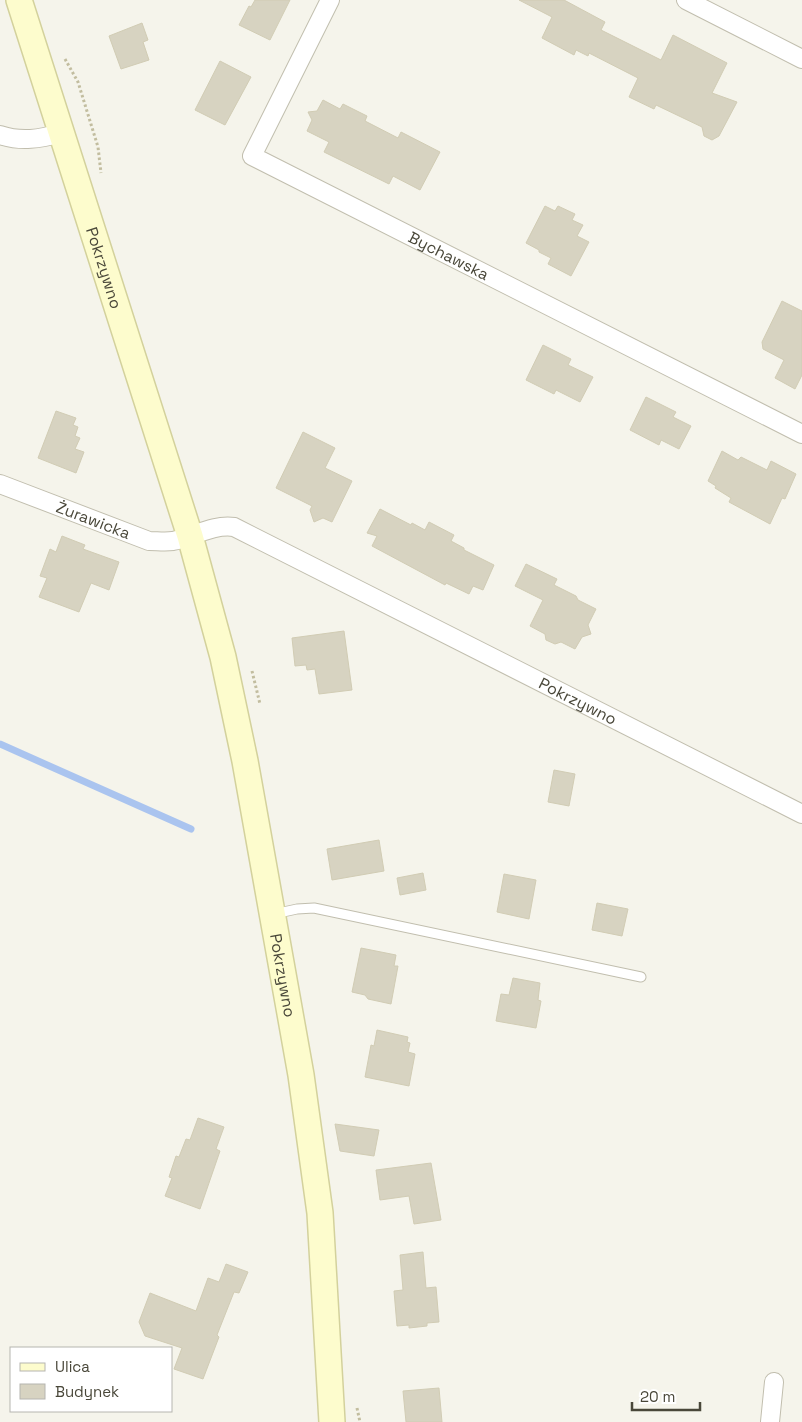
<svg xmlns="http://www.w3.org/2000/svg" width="802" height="1422" viewBox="0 0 802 1422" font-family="'Space Grotesk',sans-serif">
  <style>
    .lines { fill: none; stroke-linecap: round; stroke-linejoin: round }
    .stream { stroke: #aac4ef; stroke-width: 7 }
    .building { fill: #d7d3c1; stroke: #d1ccb4 }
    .lane-casing { stroke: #c1beae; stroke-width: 11 }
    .street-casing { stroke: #c1beae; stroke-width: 20 }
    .secondary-casing { stroke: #d3d19c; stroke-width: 28 }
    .path { stroke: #c2bd9f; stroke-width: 3; stroke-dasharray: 2.5 2.5; stroke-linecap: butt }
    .lane { stroke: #fff; stroke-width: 9 }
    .street { stroke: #fff; stroke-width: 18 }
    .secondary { stroke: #fdfccd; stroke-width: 25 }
    .labels { text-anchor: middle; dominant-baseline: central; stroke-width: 4; stroke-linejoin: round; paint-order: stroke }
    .street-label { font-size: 16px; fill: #494739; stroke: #fff }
  </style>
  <rect width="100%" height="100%" fill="#f5f4eb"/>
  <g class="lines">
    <path class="stream" d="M0,744L191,829"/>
  </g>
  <g class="building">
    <path d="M255,0H290L270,40L239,25L249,6L251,7Z"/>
    <path d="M519,0H564L605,22L601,30L661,60L673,35L727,63L712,93L737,102L719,136L712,140L704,136L702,127L656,105L654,109L629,97L638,78L589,53L588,56L576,50L574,55L542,38L552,17Z"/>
    <path d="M142,23L148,40L143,42L149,60L121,69L109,36Z"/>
    <path d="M220,61L251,77L225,125L195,110Z"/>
    <path d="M323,100L340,109L343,104L367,116L365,121L398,138L401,132L440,152L420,190L393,176L389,184L324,152L329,142L307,131L312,120L308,112L317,111Z"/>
    <path d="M545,206L555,211L558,206L575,214L572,220L583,225L577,236L589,242L571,276L548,264L551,258L539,252V250L526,243Z"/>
    <path d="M782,301L802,311V375L795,389L775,378L784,360L763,349L762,342Z"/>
    <path d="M543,345L571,359L568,365L593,377L580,402L556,390L554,394L526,380Z"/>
    <path d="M646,397L676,412L673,417L691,426L679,449L661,440L659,445L630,430Z"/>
    <path d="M56,411L76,418L73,425L78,427L75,436L80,438L75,449L84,452L76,473L38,458Z"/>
    <path d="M303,432L335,448L325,468L352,481L332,522L323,518L314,522L310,510L312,506L276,488Z"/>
    <path d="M722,451L738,460L741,457L767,470L771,461L796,474L785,499L782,498L770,524L729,502L731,498L715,488L716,486L708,481Z"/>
    <path d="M380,509L411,525L412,523L425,530L429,522L454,535L451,541L464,548V550L494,565L483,590L473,586L469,594L446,583L445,585L372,546L377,536L367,533Z"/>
    <path d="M62,536L85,545L83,549L119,562L109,590L91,583L79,612L39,597L47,578L40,576L50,549L56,552Z"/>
    <path d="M526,564L557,579L554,585L576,596L578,600L596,609L588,625L591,634L582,637L575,649L561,642L555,644L546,640L545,634L530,626L543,600L515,586Z"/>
    <path d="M344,631L352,690L319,694L315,669L307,670L306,665L295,666L292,638Z"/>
    <path d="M554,770L575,774L569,806L548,802Z"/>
    <path d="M379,840L384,871L332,880L327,849Z"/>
    <path d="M423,873L426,890L400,895L397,878Z"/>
    <path d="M504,874L536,880L529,919L497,912Z"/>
    <path d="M597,903L628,909L622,936L592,930Z"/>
    <path d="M361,948L396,955L394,966H398L391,1004L368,999L365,995L352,992Z"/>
    <path d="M513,978L540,983L538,1000L541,1001L536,1028L496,1021L501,994L509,995Z"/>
    <path d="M377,1030L408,1037L407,1042L410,1043L408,1052L415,1054L409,1086L365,1077L371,1045L374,1046Z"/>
    <path d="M198,1118L224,1127L216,1149L220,1151L200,1209L165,1196L172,1178L169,1177L176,1156L179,1157L186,1139L190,1140Z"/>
    <path d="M335,1124L379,1130L374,1156L340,1151Z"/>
    <path d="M431,1163L441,1220L414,1224L409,1196L380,1200L376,1170Z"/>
    <path d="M423,1252L426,1288L436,1287L439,1322L427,1323V1326L409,1328V1325L397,1326L394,1291L403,1290L400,1255Z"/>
    <path d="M226,1264L248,1272L239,1293L234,1292L217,1335L219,1337L203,1379L174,1369L182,1348L145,1336L139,1322L150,1293L196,1311L208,1278L219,1282Z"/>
    <path d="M439,1388L442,1422H406L403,1391Z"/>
  </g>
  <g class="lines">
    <g class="lane-casing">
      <path id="lane" d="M274,914L297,909L314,908L641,977"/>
    </g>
    <g class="street-casing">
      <g id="street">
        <path id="s1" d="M330,0L252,156L802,434"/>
        <path d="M686,0L802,59"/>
        <path d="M0,135C21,142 40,139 61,133"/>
        <path id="s2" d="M0,484L149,541C157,541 165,542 173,541C193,537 213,524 234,527L802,814"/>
        <path d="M770,1422L774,1382"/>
      </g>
    </g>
    <g class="secondary-casing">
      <g id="secondary">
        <path id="s3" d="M19,0L190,536L223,657L245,761L301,1075L320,1213L332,1422"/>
      </g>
    </g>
    <g class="path">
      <path d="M65,59L78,82L98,147L101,173"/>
      <path d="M252,671L260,704"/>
      <path d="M357,1408L360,1422"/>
    </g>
    <use href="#lane" class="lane"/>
    <use href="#street" class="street"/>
    <use href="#secondary" class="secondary"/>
  </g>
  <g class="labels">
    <g class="street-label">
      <text stroke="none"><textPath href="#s1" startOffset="395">Bychawska</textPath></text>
      <text stroke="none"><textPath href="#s3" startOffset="281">Pokrzywno</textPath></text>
      <text stroke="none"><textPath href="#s2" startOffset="100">Żurawicka</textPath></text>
      <text stroke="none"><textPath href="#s2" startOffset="632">Pokrzywno</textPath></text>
      <text stroke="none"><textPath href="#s3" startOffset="1012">Pokrzywno</textPath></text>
    </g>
  </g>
  <rect x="10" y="1347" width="162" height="65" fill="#ffffff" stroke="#b6b5b0"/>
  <rect x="20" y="1363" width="25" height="8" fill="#fdfccd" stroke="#b6b5b0"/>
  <text x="55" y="1372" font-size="15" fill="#494739">Ulica</text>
  <rect x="20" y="1384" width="25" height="15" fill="#d7d3c1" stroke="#b6b5b0"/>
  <text x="55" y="1397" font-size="15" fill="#494739">Budynek</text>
  <path d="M632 1402v8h68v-8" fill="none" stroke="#494739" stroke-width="2.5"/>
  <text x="640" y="1402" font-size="15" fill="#494739" stroke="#ffffff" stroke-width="4" paint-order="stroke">20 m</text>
</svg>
